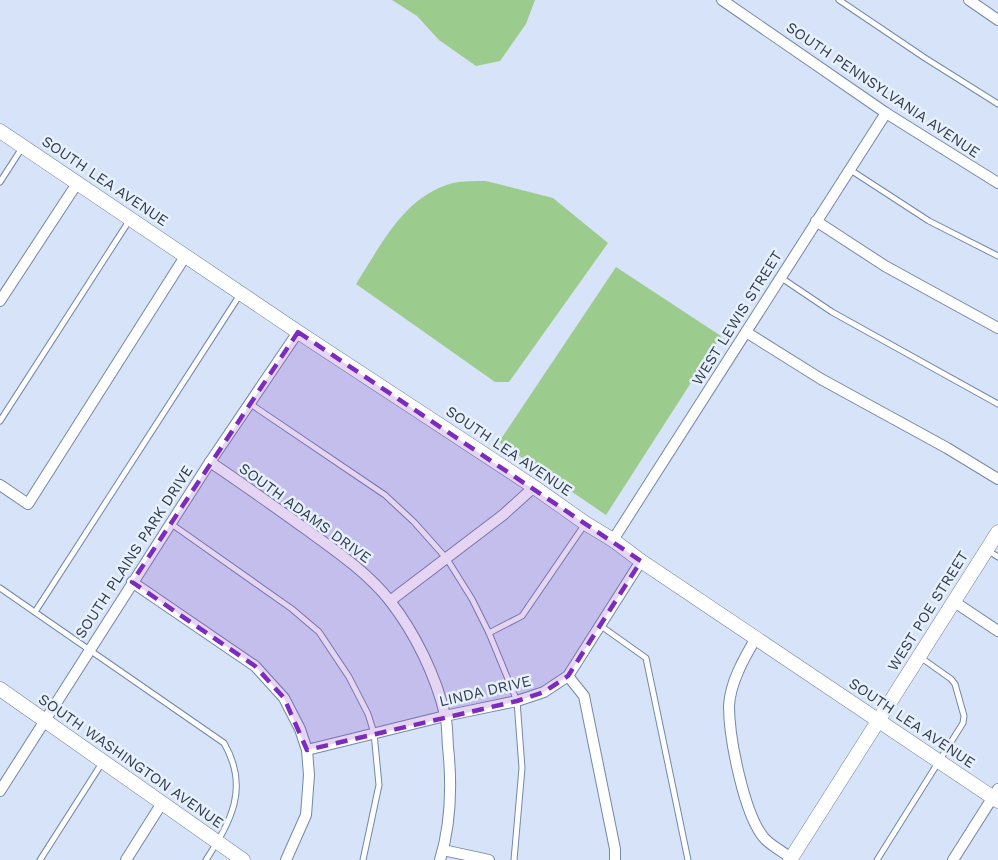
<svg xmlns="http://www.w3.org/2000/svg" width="998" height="860" viewBox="0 0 998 860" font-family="'Work Sans',sans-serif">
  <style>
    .green { fill: #9bcc8e }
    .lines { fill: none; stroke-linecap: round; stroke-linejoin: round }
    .service-casing { stroke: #7488a8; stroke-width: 7 }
    .minor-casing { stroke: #7488a8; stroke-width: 12 }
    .tertiary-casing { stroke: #7488a8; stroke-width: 15 }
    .service { stroke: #fff; stroke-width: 5 }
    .minor { stroke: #fff; stroke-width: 10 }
    .tertiary { stroke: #fff; stroke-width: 14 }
    .marked { fill: #7b2cbf; fill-opacity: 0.2; stroke: #7b2cbf; stroke-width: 4.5; stroke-dasharray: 12 8; stroke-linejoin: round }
    .labels { text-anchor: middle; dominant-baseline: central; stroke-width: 5; stroke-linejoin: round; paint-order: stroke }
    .street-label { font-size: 15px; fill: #313a48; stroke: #e7f0fe }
  </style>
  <rect width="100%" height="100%" fill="#d6e3f8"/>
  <g class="green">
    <path d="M392,0H535L526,24L500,61L476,66L439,40L417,16Z"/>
    <path d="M486,181L553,198L608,243L509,382H495L356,284C382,244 404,196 453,183C463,181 475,181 486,181Z"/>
    <path d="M616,267L721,336L606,515L499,442Z"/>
  </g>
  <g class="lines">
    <g class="service-casing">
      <g id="service">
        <path d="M839,0L925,58L998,104"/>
        <path d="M849,169L929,221L998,256"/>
        <path d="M0,182L22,148"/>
        <path d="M780,277L832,312L998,404"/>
        <path d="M249,403L385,495L414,522L447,559L472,599L489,633L517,701L522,768L514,860"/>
        <path d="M0,421L129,221"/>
        <path d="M170,523L292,609L319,632L349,677L368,714L374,733L379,785L363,860"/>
        <path d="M987,550L998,557"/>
        <path d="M0,588L224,743C250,788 231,821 206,860"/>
        <path d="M35,612L241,293"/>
        <path d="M601,626L646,658L688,860"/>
        <path d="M489,633L522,616L585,524"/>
        <path d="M40,860L102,763"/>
        <path d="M877,860L963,723L964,716L955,684L951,679L920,657"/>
      </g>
    </g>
    <g class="minor-casing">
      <g id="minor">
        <path d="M722,0L886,113L998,183"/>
        <path d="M969,0L998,20"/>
        <path d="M816,221L885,266L998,328"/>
        <path d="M0,301L78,182"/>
        <path d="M746,332L821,379L947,448L998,479"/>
        <path d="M210,462C243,484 275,507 307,530C336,551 368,573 390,601C415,633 436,676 445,715C448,726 447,737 448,747C452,785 451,824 440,860"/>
        <path d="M0,485L28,504L186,255"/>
        <path d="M613,540L886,113"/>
        <path d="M132,582L255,666L284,698L300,729L307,750L309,775L306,815L286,860"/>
        <path d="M390,601L503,515L534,487"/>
        <path d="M953,601L998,631"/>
        <path d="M756,638C744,658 730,683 729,706C729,737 744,816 765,839C772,846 783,852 791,858"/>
        <path d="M568,676L584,696L615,849V860"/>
        <path d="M307,750L445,716L517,701L544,692L568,676L641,561"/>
        <path d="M0,791L210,462L298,332"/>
        <path d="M443,850L489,860"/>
        <path d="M126,860L162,803"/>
        <path d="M953,860L998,789"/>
      </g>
    </g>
    <g class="tertiary-casing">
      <g id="tertiary">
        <path d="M0,131L298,332L534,487L585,523L613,540L641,561L998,801"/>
        <path d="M0,689L243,860"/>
        <path d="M790,860L998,532"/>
      </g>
    </g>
    <use href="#service" class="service"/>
    <use href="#minor" class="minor"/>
    <use href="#tertiary" class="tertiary"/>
  </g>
  <path class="marked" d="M298,332L641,561L568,676L544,692L517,701L307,750L284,698L255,666L132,582Z"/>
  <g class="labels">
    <g class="street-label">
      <text transform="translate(883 90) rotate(34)">SOUTH PENNSYLVANIA AVENUE</text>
      <text transform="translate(105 181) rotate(34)">SOUTH LEA AVENUE</text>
      <text transform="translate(737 318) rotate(-58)">WEST LEWIS STREET</text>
      <text transform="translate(509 451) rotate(34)">SOUTH LEA AVENUE</text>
      <text transform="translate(305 513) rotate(36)">SOUTH ADAMS DRIVE</text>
      <text transform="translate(134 552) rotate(-57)">SOUTH PLAINS PARK DRIVE</text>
      <text transform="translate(928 611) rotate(-58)">WEST POE STREET</text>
      <text transform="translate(485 691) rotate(-13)">LINDA DRIVE</text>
      <text transform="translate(912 723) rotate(34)">SOUTH LEA AVENUE</text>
      <text transform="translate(131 761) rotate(35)">SOUTH WASHINGTON AVENUE</text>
    </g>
  </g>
</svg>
